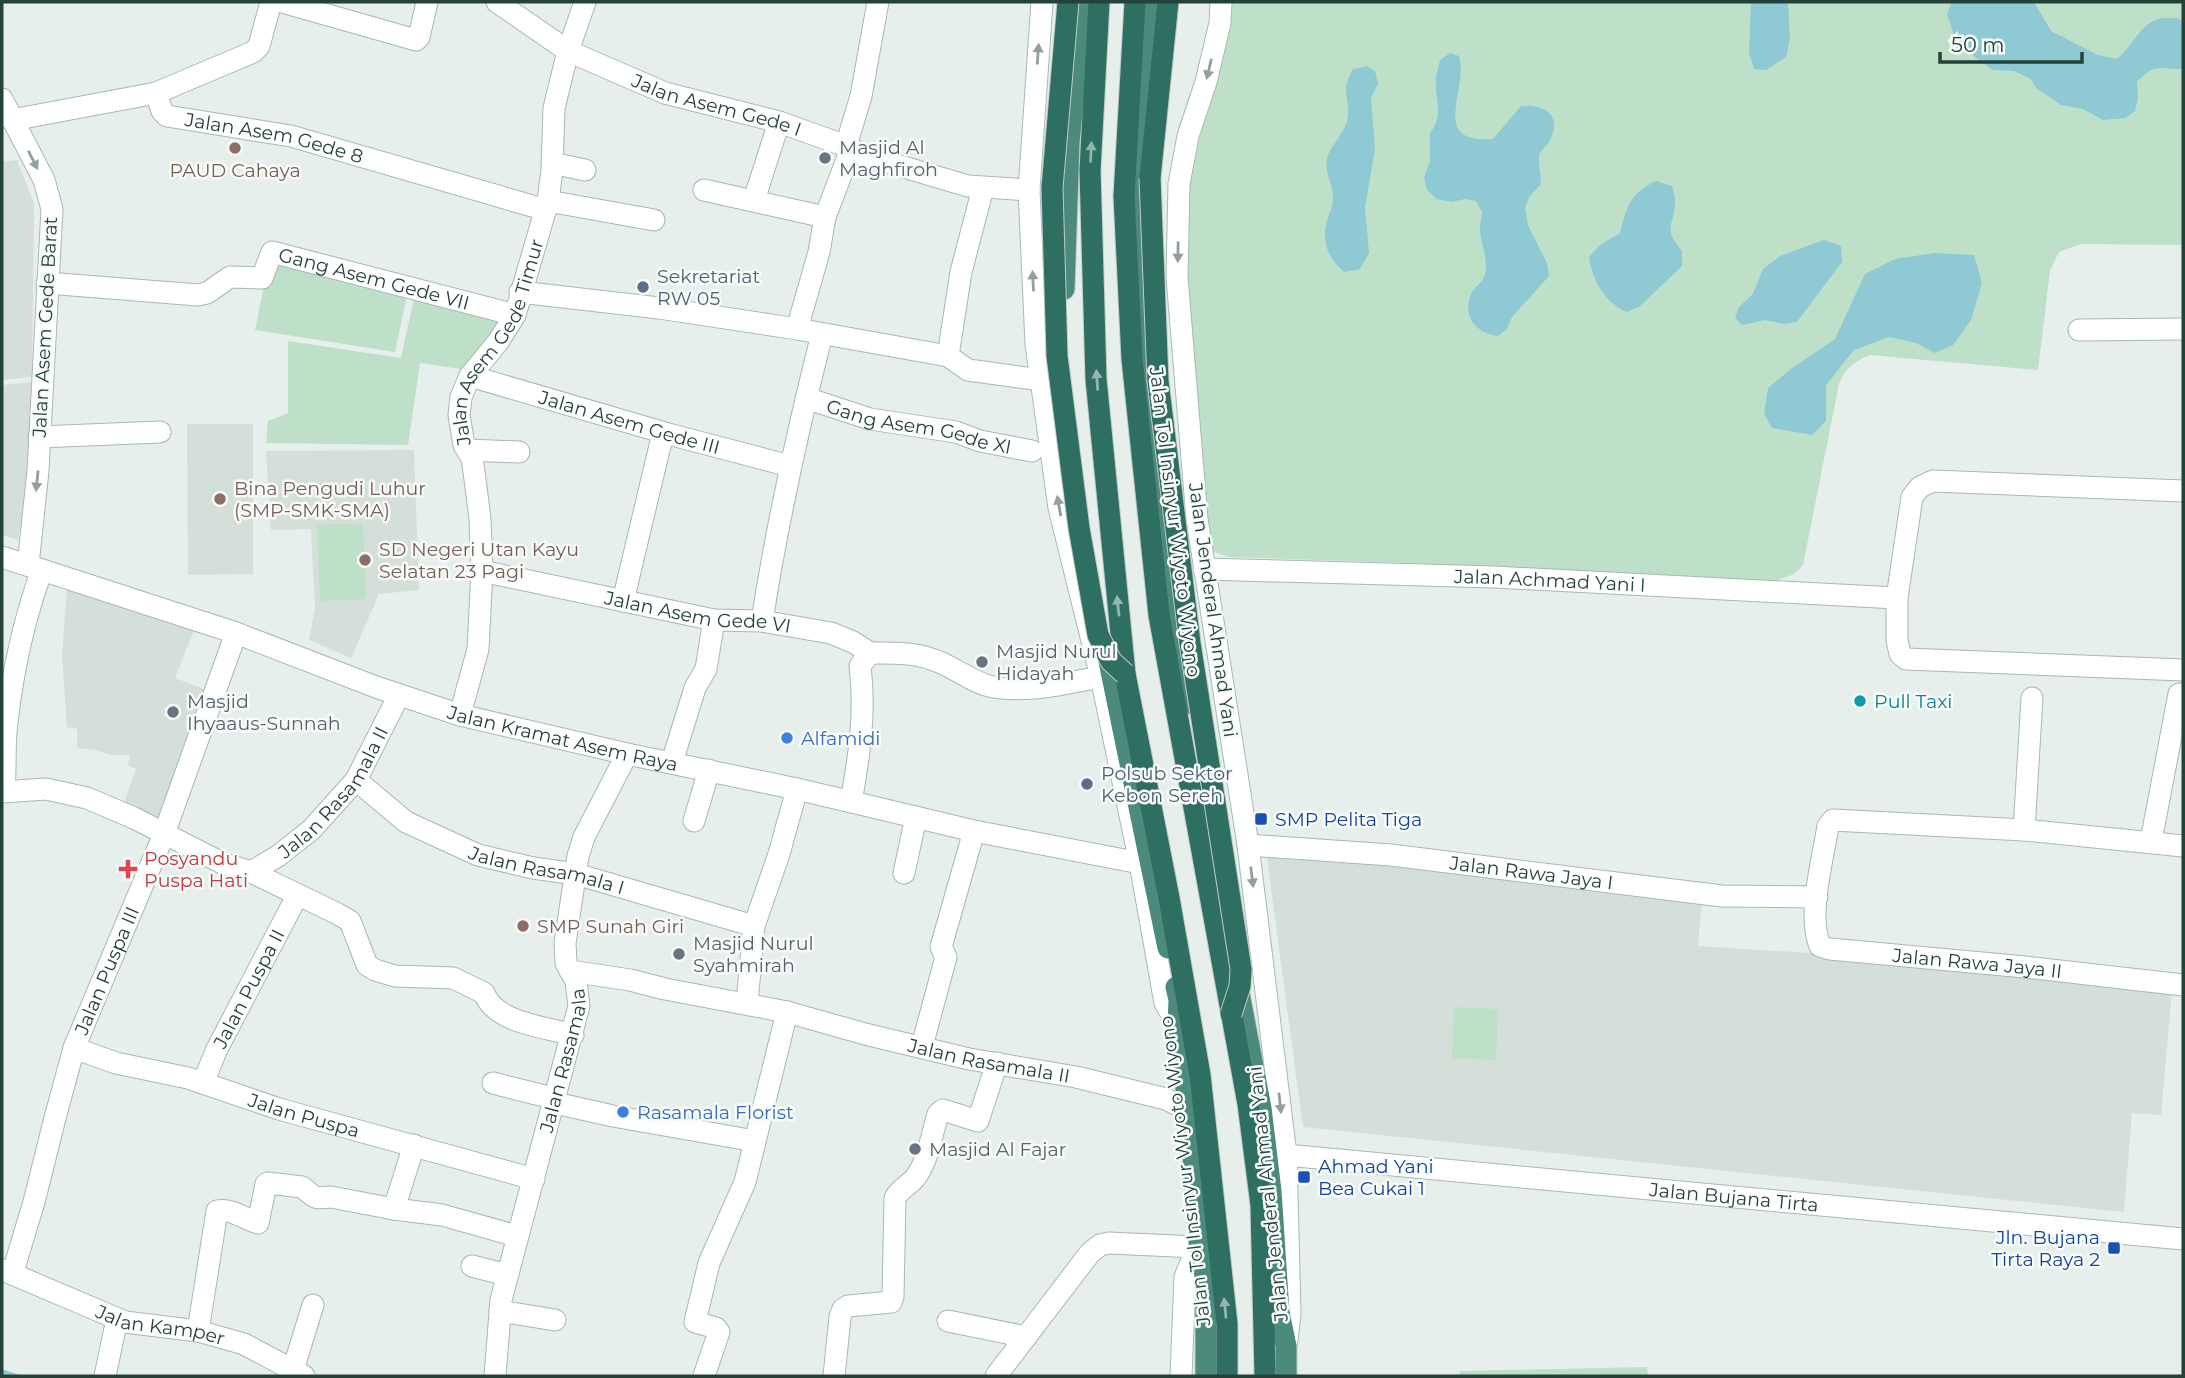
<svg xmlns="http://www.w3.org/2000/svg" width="2185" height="1378" viewBox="0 0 2185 1378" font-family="Montserrat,sans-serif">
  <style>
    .built { fill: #d4dfda }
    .green { fill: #bfe0c8 }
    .water { fill: #8ec9d4 }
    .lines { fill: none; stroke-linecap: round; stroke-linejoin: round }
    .stream { stroke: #8ec9d4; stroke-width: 5 }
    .minor-casing { stroke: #a8b8b2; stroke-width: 23 }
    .tertiary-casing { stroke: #a8b8b2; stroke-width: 23 }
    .secondary-casing { stroke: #a4bbb3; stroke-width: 23 }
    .trunk-casing { stroke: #c2cac8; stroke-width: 23 }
    .motorway-casing { stroke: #c2cac8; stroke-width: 23 }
    .minor { stroke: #fff; stroke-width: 21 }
    .tertiary { stroke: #fff; stroke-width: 21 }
    .secondary { stroke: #fff; stroke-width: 21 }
    .trunk { stroke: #4c8a7c; stroke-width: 21 }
    .motorway { stroke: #2f6f62; stroke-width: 21 }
    .motorway-bridge-casing { stroke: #c2cac8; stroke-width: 23; stroke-linecap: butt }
    .motorway-bridge { stroke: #2f6f62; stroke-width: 21 }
    .oneway { fill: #92a09c }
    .oneway2 { fill: #93b5ae }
    .education-dot { fill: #8d6e63; stroke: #f7fbf9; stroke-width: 2.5 }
    .worship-dot { fill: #6b7280; stroke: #f7fbf9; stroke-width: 2.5 }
    .service-dot { fill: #5c6f8a; stroke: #f7fbf9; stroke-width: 2.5 }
    .culture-dot { fill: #0f9aa8; stroke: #f7fbf9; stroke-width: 2.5 }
    .shop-dot { fill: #3f7fe0; stroke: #f7fbf9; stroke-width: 2.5 }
    .transit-dot { fill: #1a4fb4; stroke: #f7fbf9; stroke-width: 2.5 }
    .health-dot { fill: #e0444e; stroke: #f7fbf9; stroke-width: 2.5 }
    .labels { text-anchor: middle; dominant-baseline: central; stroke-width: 5; stroke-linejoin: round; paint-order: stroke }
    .street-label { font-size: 19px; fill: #24423a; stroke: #f7fbf9 }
    .worship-label { font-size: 19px; fill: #5b616d; stroke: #f7fbf9; text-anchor: start }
    .education-label { font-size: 19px; fill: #785e54; stroke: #f7fbf9; text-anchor: start }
    .service-label { font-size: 19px; fill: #4e5e75; stroke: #f7fbf9; text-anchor: start }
    .culture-label { font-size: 19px; fill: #0d838f; stroke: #f7fbf9; text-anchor: start }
    .shop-label { font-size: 19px; fill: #366cbe; stroke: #f7fbf9; text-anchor: start }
    .transit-label { font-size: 19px; fill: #164399; stroke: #f7fbf9; text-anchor: start }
    .health-label { font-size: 19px; fill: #be3a42; stroke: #f7fbf9; text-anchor: start }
  </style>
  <rect width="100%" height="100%" fill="#e6efeb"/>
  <g class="built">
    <path d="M17,160L34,203L32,377L2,380V162Z"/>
    <path d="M33,382L30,467L18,540L2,535V385Z"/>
    <path d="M187,424H253V574L188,575Z"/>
    <path d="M414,450L419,590L379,594L351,658L309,640L315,608L311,529L271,530L266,451Z"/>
    <path d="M67,589L103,593L194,630L175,678L209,691L162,823L123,806L136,769L128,765L130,755H111L95,750L77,748V729L67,727L62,655Z"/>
    <path d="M1266,851L1702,900L1698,946L1810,953L2172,991L2161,1115L2132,1113L2124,1212L1303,1127Z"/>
  </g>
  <g class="green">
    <path d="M1226,2H2183V245L2081,244L2059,252L2050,271L2038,370L1870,355C1854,362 1846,367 1839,384L1803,565L1794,574L1773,582L1410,563L1228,557L1212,551L1202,518L1186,274L1188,189Z"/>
    <path d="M269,261L408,290L395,352L255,330Z"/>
    <path d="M415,294L504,316L468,370L420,363L408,445L266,443L268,421L288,413V341L401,358Z"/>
    <path d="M363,523L366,599L320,601L317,525Z"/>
    <path d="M1454,1007L1498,1009L1496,1060L1452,1058Z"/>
    <path d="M1647,1367L1648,1376H1460V1371Z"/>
  </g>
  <g class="water">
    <path d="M1751,2H1788L1790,39L1786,57L1766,70L1754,69L1749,53Z"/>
    <path d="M1957,2H2034L2051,31L2098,55L2117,59C2135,44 2142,18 2167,18C2174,18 2178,17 2183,22V69C2160,70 2156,61 2137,82L2138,98L2135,111L2125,118L2103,120L2083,109L2061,105L2036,88L2031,79L2014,71L1993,70L1975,57L1954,35L1947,14L1951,4Z"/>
    <path d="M1450,53L1459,56C1469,92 1428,143 1493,139L1521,106C1546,104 1563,116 1549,142C1546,146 1540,151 1539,156C1538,164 1541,175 1541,184L1529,197L1525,208L1528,225L1547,263L1549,276L1512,317L1507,329L1498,336C1476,333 1462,317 1471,294C1474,287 1482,283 1484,277C1490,261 1480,243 1480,228C1480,223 1482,217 1482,212L1476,201L1465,199L1451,202L1437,199L1427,190L1424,178L1430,161V133C1445,115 1434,98 1436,77C1437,72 1439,66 1440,60Z"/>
    <path d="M1367,66L1375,71L1378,84L1371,98L1375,149L1365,207L1369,253L1360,269L1344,272C1330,260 1322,245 1326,225C1328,214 1334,207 1333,194C1332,183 1324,170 1327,158C1332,143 1347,131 1348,115C1349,92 1340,92 1353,69Z"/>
    <path d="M1656,181L1672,186C1673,191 1676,198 1675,203C1674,227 1662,227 1682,251V266L1640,306L1627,312C1605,303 1592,280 1589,257L1600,245L1620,233C1627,205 1630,194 1656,181Z"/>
    <path d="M1824,240L1841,246L1842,262L1797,322L1784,324L1765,320L1742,325L1735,318L1739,307L1753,294L1763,269L1780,256Z"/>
    <path d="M1935,253L1974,255L1982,283L1971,320L1953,345L1935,353L1916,343L1889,337L1854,350L1826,385V421L1812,435L1772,428L1764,414L1768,388L1791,369L1835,339L1865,274L1895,259Z"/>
  </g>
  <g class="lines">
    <path class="stream" d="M2,1372L15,1376"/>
    <g class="minor-casing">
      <g id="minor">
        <path d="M282,2L416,40L419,37L427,2"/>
        <path id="s1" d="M497,2L568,51L665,93L779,122L846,146L863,155L968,186L1029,190"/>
        <path d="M156,93L253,52L259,46L271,2"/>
        <path d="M2,99L44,180L52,209L38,471L28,565"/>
        <path id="s2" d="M12,120L156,93L162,111L167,116L291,136L546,210"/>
        <path d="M846,146L861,96L878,2"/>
        <path d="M552,163L585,170"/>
        <path d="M704,190L825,217"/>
        <path d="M754,200L779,122"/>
        <path d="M548,201L654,220"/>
        <path id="s3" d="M47,283L198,295L207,293L230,277L262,278L272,252L515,315"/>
        <path d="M520,292L659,308L797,329L948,356L968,370L1041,380"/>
        <path d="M797,329L819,252L825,217L851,149"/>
        <path d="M2079,330L2183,329"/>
        <path d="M948,356L961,272L983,188"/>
        <path id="s4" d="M470,376L672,435L790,466"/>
        <path id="s5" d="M806,398L870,419L956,432L980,441L1032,451"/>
        <path d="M39,437L160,432"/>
        <path d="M467,450L519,452"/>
        <path id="s6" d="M1204,569L1494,577L1897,598L1912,497L1920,487L1933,481L2183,491"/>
        <path id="s7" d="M482,571L714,620L762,621L831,633L853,642L870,653"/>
        <path d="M1897,598V640L1900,654L1906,659L2183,670"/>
        <path d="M623,601L663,433"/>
        <path d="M762,621C777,524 798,429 822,334"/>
        <path d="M870,653C892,653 913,652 934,660C955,667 972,683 993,687C1029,693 1066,683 1101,677"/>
        <path id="s8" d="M460,715L478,649L482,571L480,519L475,479L472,458L464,445L459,415L461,397L470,376L498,342L515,315L548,201L552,170L554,108L568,51L585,2"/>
        <path d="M672,762L695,688L706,669L714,620"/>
        <path id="s9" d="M356,780L406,822L478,855L533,868L576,874L754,926"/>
        <path d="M4,791C6,768 4,744 7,722C13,670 24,619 42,570"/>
        <path d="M2,792L46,789L87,798L134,818L222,863L251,872L336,913L350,921L367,965L375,970L395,976L453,978L484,993C495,1023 545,1027 573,1035"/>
        <path d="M851,802C859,757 866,712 860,666L870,653"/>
        <path d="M694,821L709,770"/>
        <path d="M2024,830L2032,698"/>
        <path d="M2151,841L2179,694"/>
        <path id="s10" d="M1248,845L1391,855L1722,896L1817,897"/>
        <path id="s11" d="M2183,846L2024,830L1833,820L1828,826C1823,859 1807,915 1820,946L1830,949L2025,967L2183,985"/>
        <path id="s12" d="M251,872L278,856L311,830L356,780L399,695"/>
        <path d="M904,873L916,817"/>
        <path id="s13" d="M570,971L630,980L665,989L787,1012L865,1034L969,1059L1076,1077L1166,1099L1189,1111"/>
        <path d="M747,1003L754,926L779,854L797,789"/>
        <path d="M922,1046L946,957L941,947L974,831"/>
        <path id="s14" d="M74,1048L116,1063L188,1078L279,1109L534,1179"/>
        <path id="s15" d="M203,1083L216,1051L297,896"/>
        <path d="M493,1083L556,1099"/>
        <path d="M555,1103L613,1116L755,1141"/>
        <path d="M394,1209L414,1145"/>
        <path d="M472,1266L507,1275"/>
        <path id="s16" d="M3,1270L125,1322L198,1331L244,1344L304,1376"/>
        <path id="s17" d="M15,1274V1265L34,1202L55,1118L74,1048L164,834L236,633"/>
        <path d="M500,1311L555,1320"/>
        <path d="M948,1321L1026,1337"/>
        <path d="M198,1331L217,1211C232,1208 244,1219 258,1223L266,1184L268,1183L302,1187C317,1198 311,1199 331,1197L394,1209L442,1215L517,1236"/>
        <path d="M293,1370L313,1305"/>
        <path d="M105,1376L117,1319"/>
        <path id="s18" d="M495,1376L501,1300L579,1006L576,981L566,963L565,943L578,856L584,837L627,754"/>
        <path d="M704,1376L719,1332L716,1328L695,1322L709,1263L745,1182L787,1012"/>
        <path d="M834,1376L840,1317L843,1309L848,1306L891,1302L893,1297L895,1198C900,1189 909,1185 915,1178C928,1162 932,1133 938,1114L943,1110L978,1121L997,1063"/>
        <path d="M996,1376L1090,1253L1100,1245L1109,1243L1197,1247"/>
      </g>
    </g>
    <g class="tertiary-casing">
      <g id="tertiary">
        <path id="s19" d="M2,557L236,633L376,687L460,715L627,754L797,789L974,831L1140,863"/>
        <path id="s20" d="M1286,1155L2183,1239"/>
      </g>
    </g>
    <g class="secondary-casing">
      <g id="secondary">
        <path d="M1042,2L1029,190L1036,344L1059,508L1101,677L1140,863L1165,1003L1178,1025"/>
        <path d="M1221,2L1220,23L1206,82L1188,136L1179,184L1177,277L1197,519L1248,845L1286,1155L1290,1313L1287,1341"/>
        <path d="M1181,1376L1185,1277L1199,1243"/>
      </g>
    </g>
    <g class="trunk-casing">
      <g id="trunk">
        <path d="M1151,2L1138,189L1147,382L1159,499L1189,703"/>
        <path d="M1064,289L1069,142L1083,2"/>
        <path d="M1106,647L1168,948"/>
        <path d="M1237,983L1261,1108L1271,1191L1279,1312L1286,1346V1376"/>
        <path d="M1176,987L1179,1000L1178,1025L1189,1111L1198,1210L1199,1243L1206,1281V1376"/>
      </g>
    </g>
    <g class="motorway-casing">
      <g id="motorway">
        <path d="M1099,2L1090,170L1096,379L1125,674L1169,898L1200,1075L1227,1324V1376"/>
        <path d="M1135,2L1124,196L1132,359L1159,615L1248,1104L1261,1205L1265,1376"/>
        <path d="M1150,178L1168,2"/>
      </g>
    </g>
    <use href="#minor" class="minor"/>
    <use href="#tertiary" class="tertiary"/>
    <use href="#secondary" class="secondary"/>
    <use href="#trunk" class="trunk"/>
    <use href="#motorway" class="motorway"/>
    <g class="motorway-bridge-casing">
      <g id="motorway-bridge">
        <path d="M1068,2L1052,188L1057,356L1079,528L1098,635L1111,661L1125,674"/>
        <path d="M1150,178L1158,381L1190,643L1241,969L1240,986L1231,1014"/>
      </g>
    </g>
    <use href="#motorway-bridge" class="motorway-bridge"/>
  </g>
  <defs><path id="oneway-solid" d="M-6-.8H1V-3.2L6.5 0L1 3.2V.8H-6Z" transform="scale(1.75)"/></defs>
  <g class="oneway">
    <use href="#oneway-solid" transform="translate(1038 54) rotate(-86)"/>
    <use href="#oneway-solid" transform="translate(1209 69) rotate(103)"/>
    <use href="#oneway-solid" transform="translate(33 160) rotate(63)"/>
    <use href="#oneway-solid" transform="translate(1178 252) rotate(91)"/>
    <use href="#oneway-solid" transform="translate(1033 281) rotate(-93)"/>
    <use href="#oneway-solid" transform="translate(37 481) rotate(96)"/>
    <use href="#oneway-solid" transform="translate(1059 506) rotate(-100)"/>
    <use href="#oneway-solid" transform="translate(1252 877) rotate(83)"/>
    <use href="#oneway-solid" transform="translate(1280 1103) rotate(84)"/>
  </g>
  <g class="oneway2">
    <use href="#oneway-solid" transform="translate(1091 152) rotate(-87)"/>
    <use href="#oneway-solid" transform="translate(1097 380) rotate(-94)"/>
    <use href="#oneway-solid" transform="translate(1118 606) rotate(-96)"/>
    <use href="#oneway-solid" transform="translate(1225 1308) rotate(-96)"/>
  </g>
  <g class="education-dot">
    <circle cx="235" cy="148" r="7"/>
    <circle cx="220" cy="499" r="7"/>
    <circle cx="365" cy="560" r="7"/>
    <circle cx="523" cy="926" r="7"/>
  </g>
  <g class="worship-dot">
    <circle cx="825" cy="158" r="7"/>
    <circle cx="982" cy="662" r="7"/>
    <circle cx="173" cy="712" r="7"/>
    <circle cx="679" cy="954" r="7"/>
    <circle cx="915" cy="1149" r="7"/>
  </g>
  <g class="service-dot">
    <circle cx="643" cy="287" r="7"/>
    <circle cx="1087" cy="784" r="7"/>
  </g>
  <circle class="culture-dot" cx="1860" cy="701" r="7"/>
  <g class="shop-dot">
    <circle cx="787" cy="738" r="7"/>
    <circle cx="623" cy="1112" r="7"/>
  </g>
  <g class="transit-dot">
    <rect x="1254" y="812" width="14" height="14" rx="3.5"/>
    <rect x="1297" y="1170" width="14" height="14" rx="3.5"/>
    <rect x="2107" y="1241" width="14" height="14" rx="3.5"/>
  </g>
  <path class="health-dot" d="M124.5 858.5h7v7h7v7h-7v7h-7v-7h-7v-7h7z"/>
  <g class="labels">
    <g class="street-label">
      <text stroke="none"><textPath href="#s1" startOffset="245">Jalan Asem Gede I</textPath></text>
      <text stroke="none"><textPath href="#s2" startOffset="282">Jalan Asem Gede 8</textPath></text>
      <text stroke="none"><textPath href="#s3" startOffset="354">Gang Asem Gede VII</textPath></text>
      <text transform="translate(45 327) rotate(-87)">Jalan Asem Gede Barat</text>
      <text stroke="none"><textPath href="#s8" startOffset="388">Jalan Asem Gede Timur</textPath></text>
      <text stroke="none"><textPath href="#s4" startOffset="166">Jalan Asem Gede III</textPath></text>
      <text stroke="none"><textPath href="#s5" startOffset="117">Gang Asem Gede XI</textPath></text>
      <text transform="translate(1175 522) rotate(83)">Jalan Tol Insinyur Wiyoto Wiyono</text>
      <text stroke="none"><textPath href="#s6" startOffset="346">Jalan Achmad Yani I</textPath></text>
      <text transform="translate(1213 610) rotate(82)">Jalan Jenderal Ahmad Yani</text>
      <text stroke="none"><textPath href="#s7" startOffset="220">Jalan Asem Gede VI</textPath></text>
      <text stroke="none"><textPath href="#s19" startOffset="590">Jalan Kramat Asem Raya</textPath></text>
      <text stroke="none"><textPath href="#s12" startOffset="117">Jalan Rasamala II</textPath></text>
      <text stroke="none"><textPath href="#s9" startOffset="215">Jalan Rasamala I</textPath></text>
      <text stroke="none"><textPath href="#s10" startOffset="285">Jalan Rawa Jaya I</textPath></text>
      <text stroke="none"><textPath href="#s11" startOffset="639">Jalan Rawa Jaya II</textPath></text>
      <text stroke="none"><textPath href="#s17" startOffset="318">Jalan Puspa III</textPath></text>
      <text stroke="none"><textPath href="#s15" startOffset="105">Jalan Puspa II</textPath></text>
      <text stroke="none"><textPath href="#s13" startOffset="429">Jalan Rasamala II</textPath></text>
      <text stroke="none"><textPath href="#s18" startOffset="324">Jalan Rasamala</textPath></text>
      <text stroke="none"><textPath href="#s14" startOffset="240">Jalan Puspa</textPath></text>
      <text transform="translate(1185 1171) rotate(-97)">Jalan Tol Insinyur Wiyoto Wiyono</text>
      <text transform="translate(1268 1194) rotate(-96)">Jalan Jenderal Ahmad Yani</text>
      <text stroke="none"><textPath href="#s20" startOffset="450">Jalan Bujana Tirta</textPath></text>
      <text stroke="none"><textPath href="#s16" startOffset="168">Jalan Kamper</textPath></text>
    </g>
    <g class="worship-label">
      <text x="839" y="147">Masjid Al<tspan x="839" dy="22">Maghfiroh</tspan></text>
      <text x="996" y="651">Masjid Nurul<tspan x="996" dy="22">Hidayah</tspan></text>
      <text x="187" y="701">Masjid<tspan x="187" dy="22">Ihyaaus-Sunnah</tspan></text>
      <text x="693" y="943">Masjid Nurul<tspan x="693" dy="22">Syahmirah</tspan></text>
      <text x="929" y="1149">Masjid Al Fajar</text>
    </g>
    <g class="education-label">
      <text x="235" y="170" text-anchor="middle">PAUD Cahaya</text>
      <text x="234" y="488">Bina Pengudi Luhur<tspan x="234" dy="22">(SMP-SMK-SMA)</tspan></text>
      <text x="379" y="549">SD Negeri Utan Kayu<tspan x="379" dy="22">Selatan 23 Pagi</tspan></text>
      <text x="537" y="926">SMP Sunah Giri</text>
    </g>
    <g class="service-label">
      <text x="657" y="276">Sekretariat<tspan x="657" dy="22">RW 05</tspan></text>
      <text x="1101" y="773">Polsub Sektor<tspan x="1101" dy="22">Kebon Sereh</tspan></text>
    </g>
    <g class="culture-label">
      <text x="1874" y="701">Pull Taxi</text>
    </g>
    <g class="shop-label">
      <text x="801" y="738">Alfamidi</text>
      <text x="637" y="1112">Rasamala Florist</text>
    </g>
    <g class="transit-label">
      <text x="1275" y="819">SMP Pelita Tiga</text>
      <text x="1318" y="1166">Ahmad Yani<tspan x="1318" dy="22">Bea Cukai 1</tspan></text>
      <text x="2100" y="1237" text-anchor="end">Jln. Bujana<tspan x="2100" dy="22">Tirta Raya 2</tspan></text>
    </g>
    <g class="health-label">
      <text x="144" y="858">Posyandu<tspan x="144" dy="22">Puspa Hati</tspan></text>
    </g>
  </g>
  <rect width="2185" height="1378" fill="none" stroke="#24423a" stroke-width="7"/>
  <path d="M1940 52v10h142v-10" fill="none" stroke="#24423a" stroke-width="3.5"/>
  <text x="1951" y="52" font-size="21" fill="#24423a" stroke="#f7fbf9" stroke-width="5" paint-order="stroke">50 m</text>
</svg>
